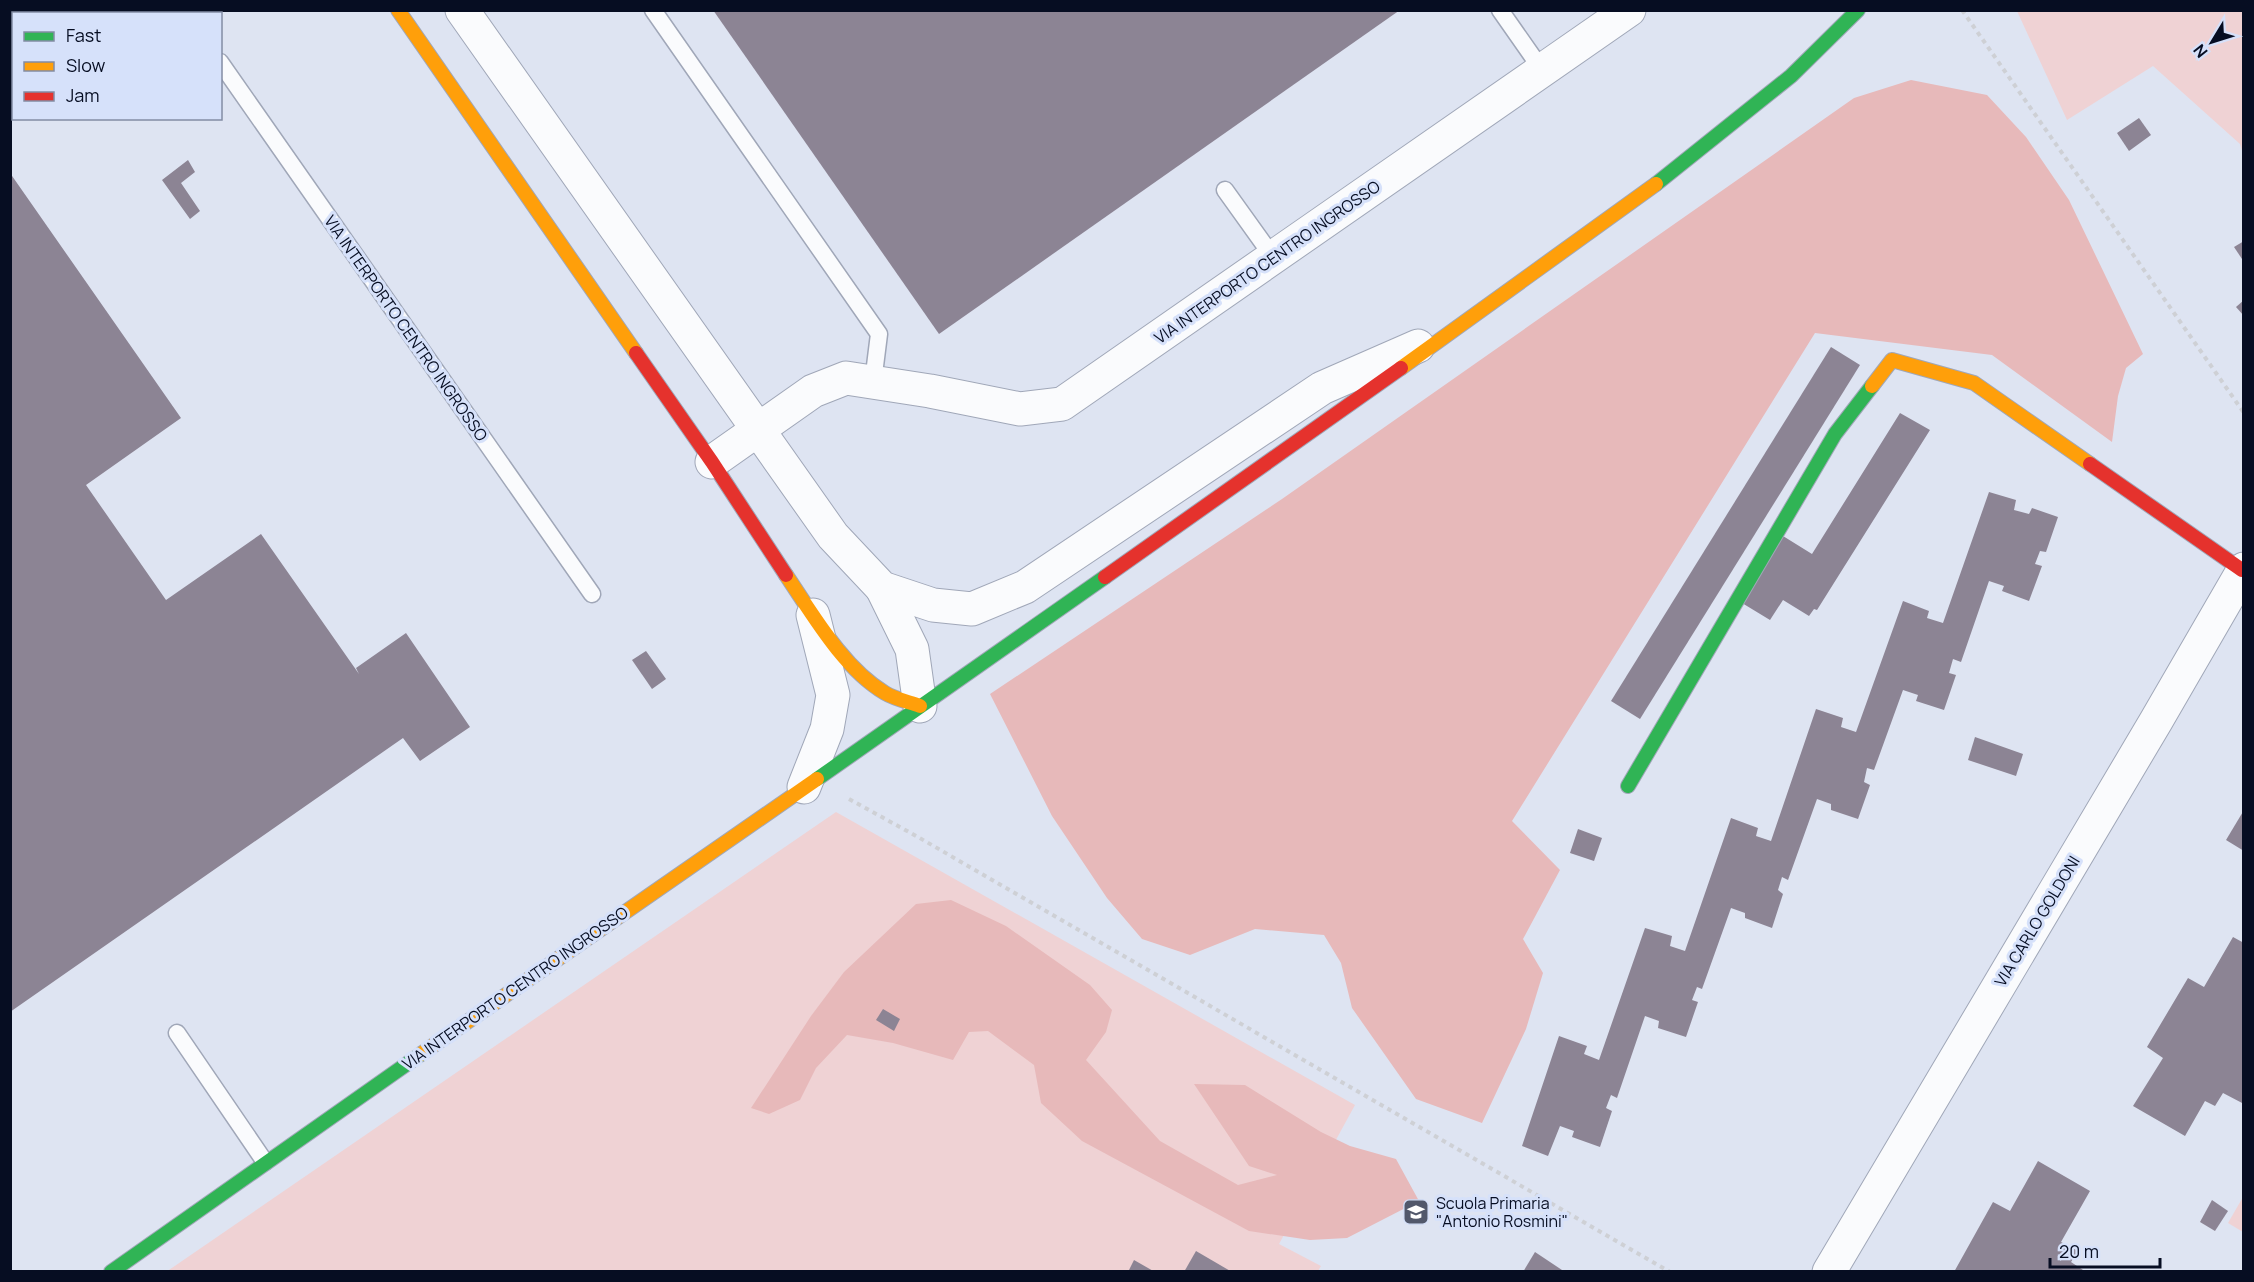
<svg xmlns="http://www.w3.org/2000/svg" width="2254" height="1282" viewBox="0 0 2254 1282" font-family="Manrope,sans-serif">
  <style>
    .green { fill: #efd2d4 }
    .forest { fill: #e7b9ba }
    .building { fill: #8c8494 }
    .lines { fill: none; stroke-linecap: round; stroke-linejoin: round }
    .lane-casing { stroke: #a0a7b8; stroke-width: 19 }
    .street-casing { stroke: #a0a7b8; stroke-width: 35 }
    .fast-casing { stroke: #a0a7b8; stroke-width: 16 }
    .slow-casing { stroke: #a0a7b8; stroke-width: 16 }
    .jam-casing { stroke: #a0a7b8; stroke-width: 16 }
    .path { stroke: #ced0d5; stroke-width: 4; stroke-dasharray: 4.5 4.5; stroke-linecap: butt }
    .lane { stroke: #fafbfd; stroke-width: 16 }
    .street { stroke: #fafbfd; stroke-width: 33 }
    .fast { stroke: #30b455; stroke-width: 14 }
    .slow { stroke: #ff9f0a; stroke-width: 14 }
    .jam { stroke: #e5322d; stroke-width: 14 }
    .labels { text-anchor: middle; dominant-baseline: central; stroke-width: 6; stroke-linejoin: round; paint-order: stroke }
    .street-label { font-size: 16px; fill: #060d22; stroke: #d6e1fa }
    .poi-label { font-size: 16px; fill: #060d22; stroke: #d6e1fa; text-anchor: start }
  </style>
  <rect width="100%" height="100%" fill="#dee4f2"/>
  <g class="green">
    <path d="M2017,11H2243V154L2240,144L2153,66L2067,120Z"/>
    <path d="M836,812L1355,1105L1279,1244L1321,1266L1318,1271L166,1272Z"/>
    <path d="M2243,1197V1232L2228,1223Z"/>
  </g>
  <g class="forest">
    <path d="M1911,80L1987,95L2026,137L2069,200L2143,354L2126,368L2118,396L2112,442L1992,355L1815,333L1512,821L1560,870L1523,939L1543,973L1526,1029L1482,1123L1416,1099L1352,1008L1341,963L1324,935L1255,929L1190,955L1142,939L1107,898L1052,816L990,694L1282,499L1854,98Z"/>
    <path d="M951,900L1006,926L1090,985L1112,1010L1106,1032L1086,1060L1160,1141L1238,1185L1277,1175L1249,1166L1194,1084L1245,1085L1321,1132L1350,1146L1396,1159L1419,1201L1347,1238L1310,1240L1249,1231L1082,1141L1041,1103L1034,1065L988,1031L969,1032L953,1060L893,1043L847,1035L816,1068L800,1100L769,1114L751,1108L811,1016L844,972L916,904Z"/>
  </g>
  <g class="building">
    <path d="M713,10H1400L939,334Z"/>
    <path d="M2139,118L2151,135L2129,151L2117,133Z"/>
    <path d="M188,160L195,172L181,183L200,211L190,219L162,180Z"/>
    <path d="M10,173L181,418L86,485L166,600L261,534L359,674L356,668L406,633L470,727L420,761L403,738L10,1012Z"/>
    <path d="M2244,241V262L2234,247Z"/>
    <path d="M2244,300V316L2236,307Z"/>
    <path d="M1831,347L1860,365L1640,719L1611,701Z"/>
    <path d="M1900,413L1930,430L1817,610L1814,609L1809,616L1783,600L1770,620L1742,603L1783,536L1812,554Z"/>
    <path d="M1989,492L2016,500L2014,510L2029,514L2032,508L2058,517L2046,552L2040,551L2035,564L2042,566L2029,601L2002,591L2004,586L1989,581L1961,662L1953,659L1949,673L1956,675L1944,710L1916,701L1918,695L1903,690L1874,770L1867,768L1864,782L1870,785L1858,819L1831,810V804L1817,799L1788,880L1782,877L1778,890L1783,894L1772,928L1745,918V913L1731,908L1702,989L1697,987L1692,1000L1698,1002L1686,1037L1658,1028L1659,1021L1645,1016L1617,1098L1611,1095L1606,1108L1612,1111L1600,1147L1572,1137L1574,1131L1560,1126L1548,1156L1522,1146L1559,1036L1587,1046L1584,1054L1599,1060L1645,928L1672,936L1670,946L1685,951L1731,818L1758,828L1756,836L1771,841L1816,709L1843,718L1841,727L1856,732L1903,601L1929,611L1927,618L1943,623Z"/>
    <path d="M646,651L666,679L652,689L632,660Z"/>
    <path d="M1975,737L2023,754L2016,776L1968,760Z"/>
    <path d="M2244,810V851L2226,840Z"/>
    <path d="M1578,829L1602,838L1594,861L1570,853Z"/>
    <path d="M2233,937L2244,943V1104L2223,1093L2215,1106L2205,1101L2185,1136L2133,1106L2163,1058L2147,1047L2188,978L2204,987Z"/>
    <path d="M883,1009L900,1019L894,1031L876,1020Z"/>
    <path d="M2038,1161L2090,1191L2061,1242L2078,1251L2071,1262L2086,1272H1954L1993,1202L2010,1211Z"/>
    <path d="M2212,1200L2228,1211L2215,1231L2200,1222Z"/>
    <path d="M1196,1251L1232,1272H1184Z"/>
    <path d="M1535,1252L1565,1272H1523Z"/>
    <path d="M1134,1260L1155,1272H1128Z"/>
  </g>
  <g class="lines">
    <g class="lane-casing">
      <g id="lane">
        <path d="M185,10L187,14"/>
        <path d="M653,10L879,334L873,382"/>
        <path d="M1500,10L1542,70"/>
        <path d="M100,14L105,10"/>
        <path d="M220,62L592,594"/>
        <path d="M1225,190L1273,257"/>
        <path d="M177,1033L265,1162"/>
      </g>
    </g>
    <g class="street-casing">
      <g id="street">
        <path d="M462,10L833,536L882,588L933,605L972,609L1025,587L1322,388L1418,346"/>
        <path d="M712,462L813,391L846,378L930,391L1020,409L1062,404L1629,10"/>
        <path d="M882,588L912,649L920,706"/>
        <path d="M804,787L827,729L833,695L813,615"/>
        <path d="M1829,1272L2156,721L2244,569"/>
      </g>
    </g>
    <g class="fast-casing">
      <g id="fast">
        <path d="M1656,184L1791,76L1858,10"/>
        <path d="M817,779L1105,577"/>
        <path d="M1628,786L1835,434L1872,386"/>
        <path d="M111,1272L421,1054"/>
      </g>
    </g>
    <g class="slow-casing">
      <g id="slow">
        <path d="M398,10L636,353"/>
        <path d="M1401,368L1656,184"/>
        <path d="M1872,386L1892,360L1974,383L2090,464"/>
        <path d="M786,575C813,615 843,668 885,693C895,699 909,702 920,706"/>
        <path d="M421,1054L817,779"/>
      </g>
    </g>
    <g class="jam-casing">
      <g id="jam">
        <path d="M636,353L712,462L786,575"/>
        <path d="M2090,464L2242,570"/>
        <path d="M1105,577L1401,368"/>
      </g>
    </g>
    <g class="path">
      <path d="M1962,10L2244,413"/>
      <path d="M849,799L918,837L1670,1272"/>
    </g>
    <use href="#lane" class="lane"/>
    <use href="#street" class="street"/>
    <use href="#fast" class="fast"/>
    <use href="#slow" class="slow"/>
    <use href="#jam" class="jam"/>
  </g>
  <defs>
    <g id="school-square" transform="scale(1.35)"><rect x="-9" y="-9" width="18" height="18" rx="4" fill="#52586b" stroke="#d6e1fa"/><path d="M0-5L7-2L0 1L-7-2ZM-4 1L0 2.5L4 1V4Q0 6-4 4Z" fill="#fff"/></g>
  </defs>
  <g fill-rule="evenodd">
    <use href="#school-square" x="1416" y="1212"/>
  </g>
  <g class="labels">
    <g class="street-label">
      <text transform="translate(1267 262) rotate(-35)">VIA INTERPORTO CENTRO INGROSSO</text>
      <text transform="translate(406 328) rotate(55)">VIA INTERPORTO CENTRO INGROSSO</text>
      <text transform="translate(2037 921) rotate(-59)">VIA CARLO GOLDONI</text>
      <text transform="translate(515 988) rotate(-35)">VIA INTERPORTO CENTRO INGROSSO</text>
    </g>
    <g class="poi-label">
      <text x="1436" y="1203">Scuola Primaria<tspan x="1436" dy="18">"Antonio Rosmini"</tspan></text>
    </g>
  </g>
  <rect width="2254" height="1282" fill="none" stroke="#060d22" stroke-width="24"/>
  <rect x="12" y="12" width="210" height="108" fill="#d6e1fa" stroke="#838ca4" stroke-width="1.5"/>
  <rect x="24" y="32" width="30" height="9" fill="#30b455" stroke="#838ca4" stroke-width="1.5"/>
  <text x="66" y="42" font-size="18" fill="#060d22">Fast</text>
  <rect x="24" y="62" width="30" height="9" fill="#ff9f0a" stroke="#838ca4" stroke-width="1.5"/>
  <text x="66" y="72" font-size="18" fill="#060d22">Slow</text>
  <rect x="24" y="92" width="30" height="9" fill="#e5322d" stroke="#838ca4" stroke-width="1.5"/>
  <text x="66" y="102" font-size="18" fill="#060d22">Jam</text>
  <g transform="translate(2212 42) rotate(232)" stroke="#d6e1fa" stroke-width="4.5" paint-order="stroke">
  <path d="M0-4.5L10 22L0 15L-10 22Z" fill="#060d22"/>
  <text y="-9" font-size="16" font-weight="bold" text-anchor="middle" fill="#060d22">N</text>
  </g>
  <path d="M2050 1258v9h110v-9" fill="none" stroke="#060d22" stroke-width="3"/>
  <text x="2059" y="1258" font-size="18" fill="#060d22" stroke="#d6e1fa" stroke-width="4.5" paint-order="stroke">20 m</text>
</svg>
